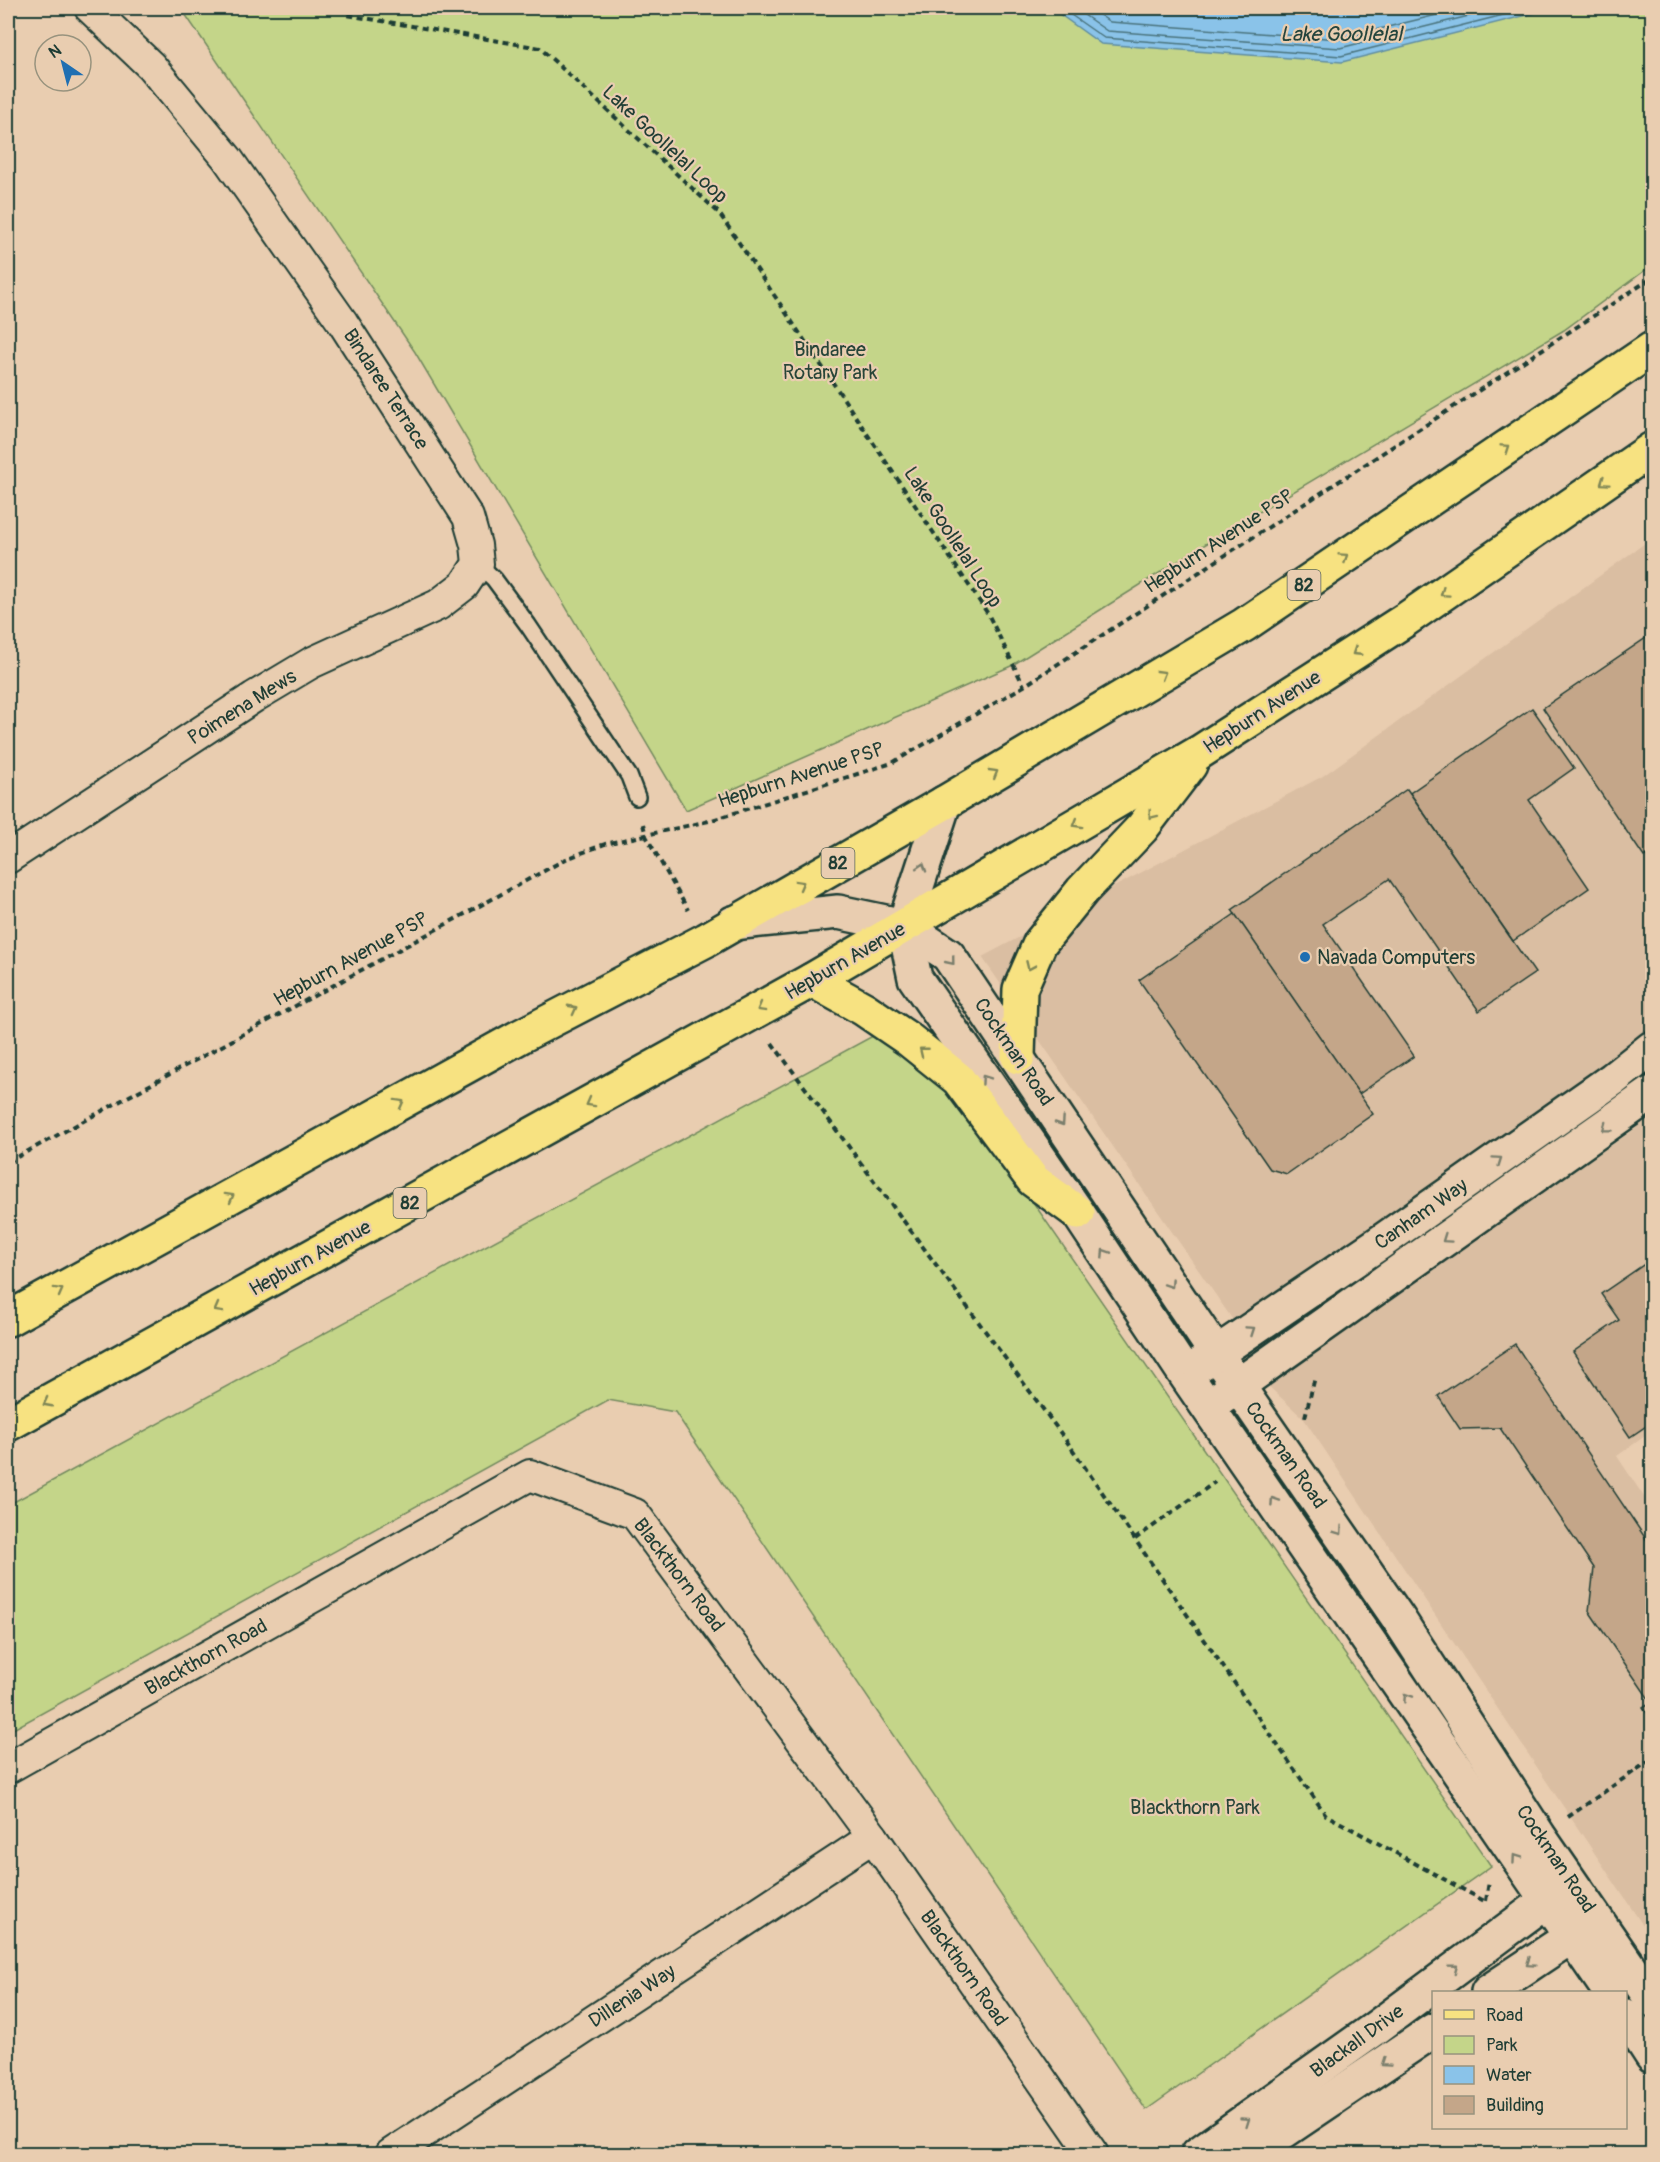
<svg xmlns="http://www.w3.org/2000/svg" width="1660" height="2162" viewBox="0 0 1660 2162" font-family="Pangolin,sans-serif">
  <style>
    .built { fill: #dabea2 }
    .green { fill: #c4d589; stroke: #72895e; stroke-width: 1.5 }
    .water { fill: #8ac3e9; stroke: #5f8da1; stroke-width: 1.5 }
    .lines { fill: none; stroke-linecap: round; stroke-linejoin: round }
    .shore { stroke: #4a737c; stroke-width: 1.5 }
    .building { fill: #c4a689; stroke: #1f3d34; stroke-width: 1.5 }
    .service-casing { stroke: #1f3d34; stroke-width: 20 }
    .minor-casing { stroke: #1f3d34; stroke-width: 34 }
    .secondary-casing { stroke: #1f3d34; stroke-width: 38 }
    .primary-casing { stroke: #1f3d34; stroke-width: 38 }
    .path { stroke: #1f3d34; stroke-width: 4; stroke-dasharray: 6 4.5; stroke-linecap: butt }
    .service { stroke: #e9cdb0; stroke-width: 15 }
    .minor { stroke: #e9cdb0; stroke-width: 30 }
    .secondary { stroke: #e9cdb0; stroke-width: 33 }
    .primary { stroke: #f7e281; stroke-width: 33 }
    .oneway { stroke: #808757 }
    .oneway2 { stroke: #7a7e6c }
    .poi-dot { fill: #1f6fb2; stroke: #e9cdb0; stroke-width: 2 }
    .labels { text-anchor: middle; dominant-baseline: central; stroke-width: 4.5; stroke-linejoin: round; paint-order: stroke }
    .shield { fill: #e9cdb0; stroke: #5c6859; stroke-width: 1.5 }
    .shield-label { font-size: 18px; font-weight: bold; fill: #1f3d34 }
    .street-label { font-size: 20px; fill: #1f3d34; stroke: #e9cdb0 }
    .park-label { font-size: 20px; fill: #274538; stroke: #e9cdb0 }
    .poi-label { font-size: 20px; fill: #1f3d34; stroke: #e9cdb0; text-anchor: start }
    .water-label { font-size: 21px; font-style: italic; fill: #24443d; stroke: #e9cdb0 }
  </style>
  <rect width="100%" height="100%" fill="#e9cdb0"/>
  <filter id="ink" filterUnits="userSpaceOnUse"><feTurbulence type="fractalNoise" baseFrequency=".0167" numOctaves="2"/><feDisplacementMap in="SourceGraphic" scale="12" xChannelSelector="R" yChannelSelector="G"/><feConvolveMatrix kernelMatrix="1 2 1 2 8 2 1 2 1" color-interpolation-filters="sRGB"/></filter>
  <g filter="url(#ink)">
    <path class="built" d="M1652,538V1431L1617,1456L1652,1509V1939L1304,1419L1264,1382L1637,1128L1588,1074L1235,1323L982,957L1323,776Z"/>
    <g class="green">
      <path d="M181,8H1652V265L1564,330L1204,545L1011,666L686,810L415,352Z"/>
      <path d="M906,1018L1491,1866L1146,2110L675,1412L608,1400L8,1732V1505Z"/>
    </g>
    <path class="water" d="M1051,8H1538L1535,13L1342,62L1101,44Z"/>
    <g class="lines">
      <g class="shore">
        <path d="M1061,8L1104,38L1341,56L1531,8"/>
        <path d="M1074,8L1107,31L1340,48L1501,8"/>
        <path d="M1089,8L1110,22L1339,39L1465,8"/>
      </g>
    </g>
    <g class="building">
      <path d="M1652,634V852L1644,857L1543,708Z"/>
      <path d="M1532,708L1574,768L1529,800L1589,888L1513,941L1410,793Z"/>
      <path d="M1407,789L1535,973L1479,1011L1389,879L1323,924L1414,1056L1359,1094L1232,910Z"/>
      <path d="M1235,914L1373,1114L1287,1174L1270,1169L1139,980Z"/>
      <path d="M1652,1259V1422L1630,1437L1573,1352L1619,1320L1601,1294Z"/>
      <path d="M1515,1344L1652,1548V1721L1643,1707L1651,1702L1589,1611L1594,1568L1500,1428L1460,1429L1438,1396Z"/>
    </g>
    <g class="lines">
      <g class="service-casing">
        <path id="service" d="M478,564L494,579L528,625L629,776L637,797"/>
      </g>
      <g class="minor-casing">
        <g id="minor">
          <path d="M8,858L254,697L311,663L438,605L464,585L478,564L476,545L468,517L343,323L227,158L151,66L90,8"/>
          <path d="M8,1768L530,1475L635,1514L873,1837L1093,2154"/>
          <path d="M391,2154L873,1837"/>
        </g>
      </g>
      <g class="secondary-casing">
        <g id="secondary">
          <path d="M944,803L904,926L915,978L1078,1213L1185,1374L1610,1992"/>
          <path d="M733,923L838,912L904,926L948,955L1238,1386L1398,1618L1539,1836L1652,2000"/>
          <path d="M1199,1365L1378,1244L1613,1079L1652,1048"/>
          <path d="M1220,1398L1652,1093"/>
          <path d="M1488,1992L1590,1924"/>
          <path d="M1626,2016L1652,2056"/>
          <path d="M1198,2154L1373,2030L1565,1887"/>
          <path d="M1250,2154L1434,2030"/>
        </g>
      </g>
      <g class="primary-casing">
        <g id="primary">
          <path d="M812,980L864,1009L908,1039L958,1079L1033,1180L1078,1213"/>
          <path d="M1018,1057L1020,989L1040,943L1082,891L1142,828L1190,765"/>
          <path d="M8,1319L521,1036L706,940L944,803L1244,625L1652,349"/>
          <path d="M8,1424L812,980L1200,752L1405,620L1652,449"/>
        </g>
      </g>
      <g class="path">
        <path d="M341,8L347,15L540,48L719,213L988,614L1024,686"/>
        <path d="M643,824L646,836L688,910"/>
        <path d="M772,1043L1068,1443L1326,1815L1486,1902"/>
        <path d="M8,1162L566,859L605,844L709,821L892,763L1024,686L1652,278"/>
        <path d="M1305,1417L1315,1377"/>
        <path d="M1135,1539L1215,1482"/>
        <path d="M1568,1817L1652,1759"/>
        <path d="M1486,1901L1489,1881"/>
      </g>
      <use href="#service" class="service"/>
      <use href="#minor" class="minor"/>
      <use href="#secondary" class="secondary"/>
      <use href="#primary" class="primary"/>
    </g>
    <defs><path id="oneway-chevron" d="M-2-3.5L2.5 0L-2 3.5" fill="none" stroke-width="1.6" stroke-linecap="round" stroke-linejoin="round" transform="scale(1.5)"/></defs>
    <g class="oneway">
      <use href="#oneway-chevron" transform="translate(1506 448) rotate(-34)"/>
      <use href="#oneway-chevron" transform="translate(1604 482) rotate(145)"/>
      <use href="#oneway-chevron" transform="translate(1344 557) rotate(-34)"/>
      <use href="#oneway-chevron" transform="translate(1444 593) rotate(145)"/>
      <use href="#oneway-chevron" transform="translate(1356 652) rotate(147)"/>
      <use href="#oneway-chevron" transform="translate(1162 674) rotate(-31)"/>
      <use href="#oneway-chevron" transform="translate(994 773) rotate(-31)"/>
      <use href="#oneway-chevron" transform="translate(1152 815) rotate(128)"/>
      <use href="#oneway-chevron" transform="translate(1077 824) rotate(149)"/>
      <use href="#oneway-chevron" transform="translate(800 884) rotate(-29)"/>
      <use href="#oneway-chevron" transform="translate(1030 966) rotate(114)"/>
      <use href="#oneway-chevron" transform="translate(761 1008) rotate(151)"/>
      <use href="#oneway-chevron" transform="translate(573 1009) rotate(-28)"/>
      <use href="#oneway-chevron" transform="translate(923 1051) rotate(-141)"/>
      <use href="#oneway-chevron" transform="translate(400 1103) rotate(-29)"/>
      <use href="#oneway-chevron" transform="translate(590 1103) rotate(151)"/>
      <use href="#oneway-chevron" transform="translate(230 1197) rotate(-29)"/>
      <use href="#oneway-chevron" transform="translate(59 1291) rotate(-29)"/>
      <use href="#oneway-chevron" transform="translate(218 1309) rotate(151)"/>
      <use href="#oneway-chevron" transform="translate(47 1403) rotate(152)"/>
    </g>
    <g class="oneway2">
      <use href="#oneway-chevron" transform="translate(922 867) rotate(-72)"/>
      <use href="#oneway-chevron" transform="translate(951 961) rotate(51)"/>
      <use href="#oneway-chevron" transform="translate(985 1079) rotate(-125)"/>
      <use href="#oneway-chevron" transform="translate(1061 1122) rotate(56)"/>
      <use href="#oneway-chevron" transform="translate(1606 1128) rotate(143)"/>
      <use href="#oneway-chevron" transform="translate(1498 1160) rotate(-35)"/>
      <use href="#oneway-chevron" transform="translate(1446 1239) rotate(145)"/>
      <use href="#oneway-chevron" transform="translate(1105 1253) rotate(-123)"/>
      <use href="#oneway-chevron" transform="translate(1170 1284) rotate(56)"/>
      <use href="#oneway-chevron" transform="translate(1251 1330) rotate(-34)"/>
      <use href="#oneway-chevron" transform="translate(1274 1501) rotate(-124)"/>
      <use href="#oneway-chevron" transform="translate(1339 1531) rotate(55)"/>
      <use href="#oneway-chevron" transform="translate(1407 1697) rotate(-124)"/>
      <use href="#oneway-chevron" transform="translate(1516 1858) rotate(-125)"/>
      <use href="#oneway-chevron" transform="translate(1530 1963) rotate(146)"/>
      <use href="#oneway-chevron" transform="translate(1454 1968) rotate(-37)"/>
      <use href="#oneway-chevron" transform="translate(1385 2063) rotate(146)"/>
      <use href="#oneway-chevron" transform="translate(1246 2121) rotate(-35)"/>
    </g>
  </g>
  <circle class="poi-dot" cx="1305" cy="957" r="6"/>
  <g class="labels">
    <g class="shield">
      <rect x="1287.5" y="570" width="33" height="30" rx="4.5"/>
      <rect x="821.5" y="848" width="33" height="30" rx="4.5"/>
      <rect x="393.5" y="1188" width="33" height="30" rx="4.5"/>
    </g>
    <g class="shield-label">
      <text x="1304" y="585">82</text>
      <text x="838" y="863">82</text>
      <text x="410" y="1203">82</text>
    </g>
    <g class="street-label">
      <text transform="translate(665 144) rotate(43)">Lake Goollelal Loop</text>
      <text transform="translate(386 389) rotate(57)">Bindaree Terrace</text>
      <text transform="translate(953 537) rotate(57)">Lake Goollelal Loop</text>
      <text transform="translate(1219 541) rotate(-33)">Hepburn Avenue PSP</text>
      <text transform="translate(242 707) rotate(-32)">Poimena Mews</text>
      <text transform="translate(1262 712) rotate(-33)">Hepburn Avenue</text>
      <text transform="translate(801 775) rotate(-18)">Hepburn Avenue PSP</text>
      <text transform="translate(351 959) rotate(-29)">Hepburn Avenue PSP</text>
      <text transform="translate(845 961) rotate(-30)">Hepburn Avenue</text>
      <text transform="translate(1014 1052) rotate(56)">Cockman Road</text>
      <text transform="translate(1421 1214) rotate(-35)">Canham Way</text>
      <text transform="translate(310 1258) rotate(-29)">Hepburn Avenue</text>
      <text transform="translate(1286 1455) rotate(55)">Cockman Road</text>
      <text transform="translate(679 1575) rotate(53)">Blackthorn Road</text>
      <text transform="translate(206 1657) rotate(-29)">Blackthorn Road</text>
      <text transform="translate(1556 1859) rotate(56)">Cockman Road</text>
      <text transform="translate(964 1968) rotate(55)">Blackthorn Road</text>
      <text transform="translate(632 1996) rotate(-33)">Dillenia Way</text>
      <text transform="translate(1357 2041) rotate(-36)">Blackall Drive</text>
    </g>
    <g class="park-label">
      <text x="830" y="349">Bindaree<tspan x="830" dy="23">Rotary Park</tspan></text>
      <text x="1195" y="1807">Blackthorn Park</text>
    </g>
    <g class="poi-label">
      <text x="1317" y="957">Navada Computers</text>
    </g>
    <g class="water-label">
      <text x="1341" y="34">Lake Goollelal</text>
    </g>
  </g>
  <rect width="1660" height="2162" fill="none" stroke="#e9cdb0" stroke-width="30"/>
  <rect x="15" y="15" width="1630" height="2132" fill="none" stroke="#1f3d34" stroke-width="2" filter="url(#ink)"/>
  <rect x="1432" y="1991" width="195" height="138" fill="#e9cdb0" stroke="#98937e" stroke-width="1.5"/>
  <rect x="1444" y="2010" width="30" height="9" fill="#f7e281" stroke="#98937e" stroke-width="1.5"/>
  <text x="1486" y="2021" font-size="18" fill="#1f3d34">Road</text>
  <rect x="1444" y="2036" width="30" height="18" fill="#c4d589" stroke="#98937e" stroke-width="1.5"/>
  <text x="1486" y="2051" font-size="18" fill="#1f3d34">Park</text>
  <rect x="1444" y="2066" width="30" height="18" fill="#8ac3e9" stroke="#98937e" stroke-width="1.5"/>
  <text x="1486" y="2081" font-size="18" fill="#1f3d34">Water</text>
  <rect x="1444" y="2096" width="30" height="18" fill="#c4a689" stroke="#98937e" stroke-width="1.5"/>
  <text x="1486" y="2111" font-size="18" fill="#1f3d34">Building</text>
  <g transform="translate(63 63) rotate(325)"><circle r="28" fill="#e9cdb0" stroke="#98937e" stroke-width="1.5"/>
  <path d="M0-4.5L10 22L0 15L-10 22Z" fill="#1f6fb2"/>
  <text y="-9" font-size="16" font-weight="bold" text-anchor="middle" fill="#1f3d34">N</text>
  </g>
</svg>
